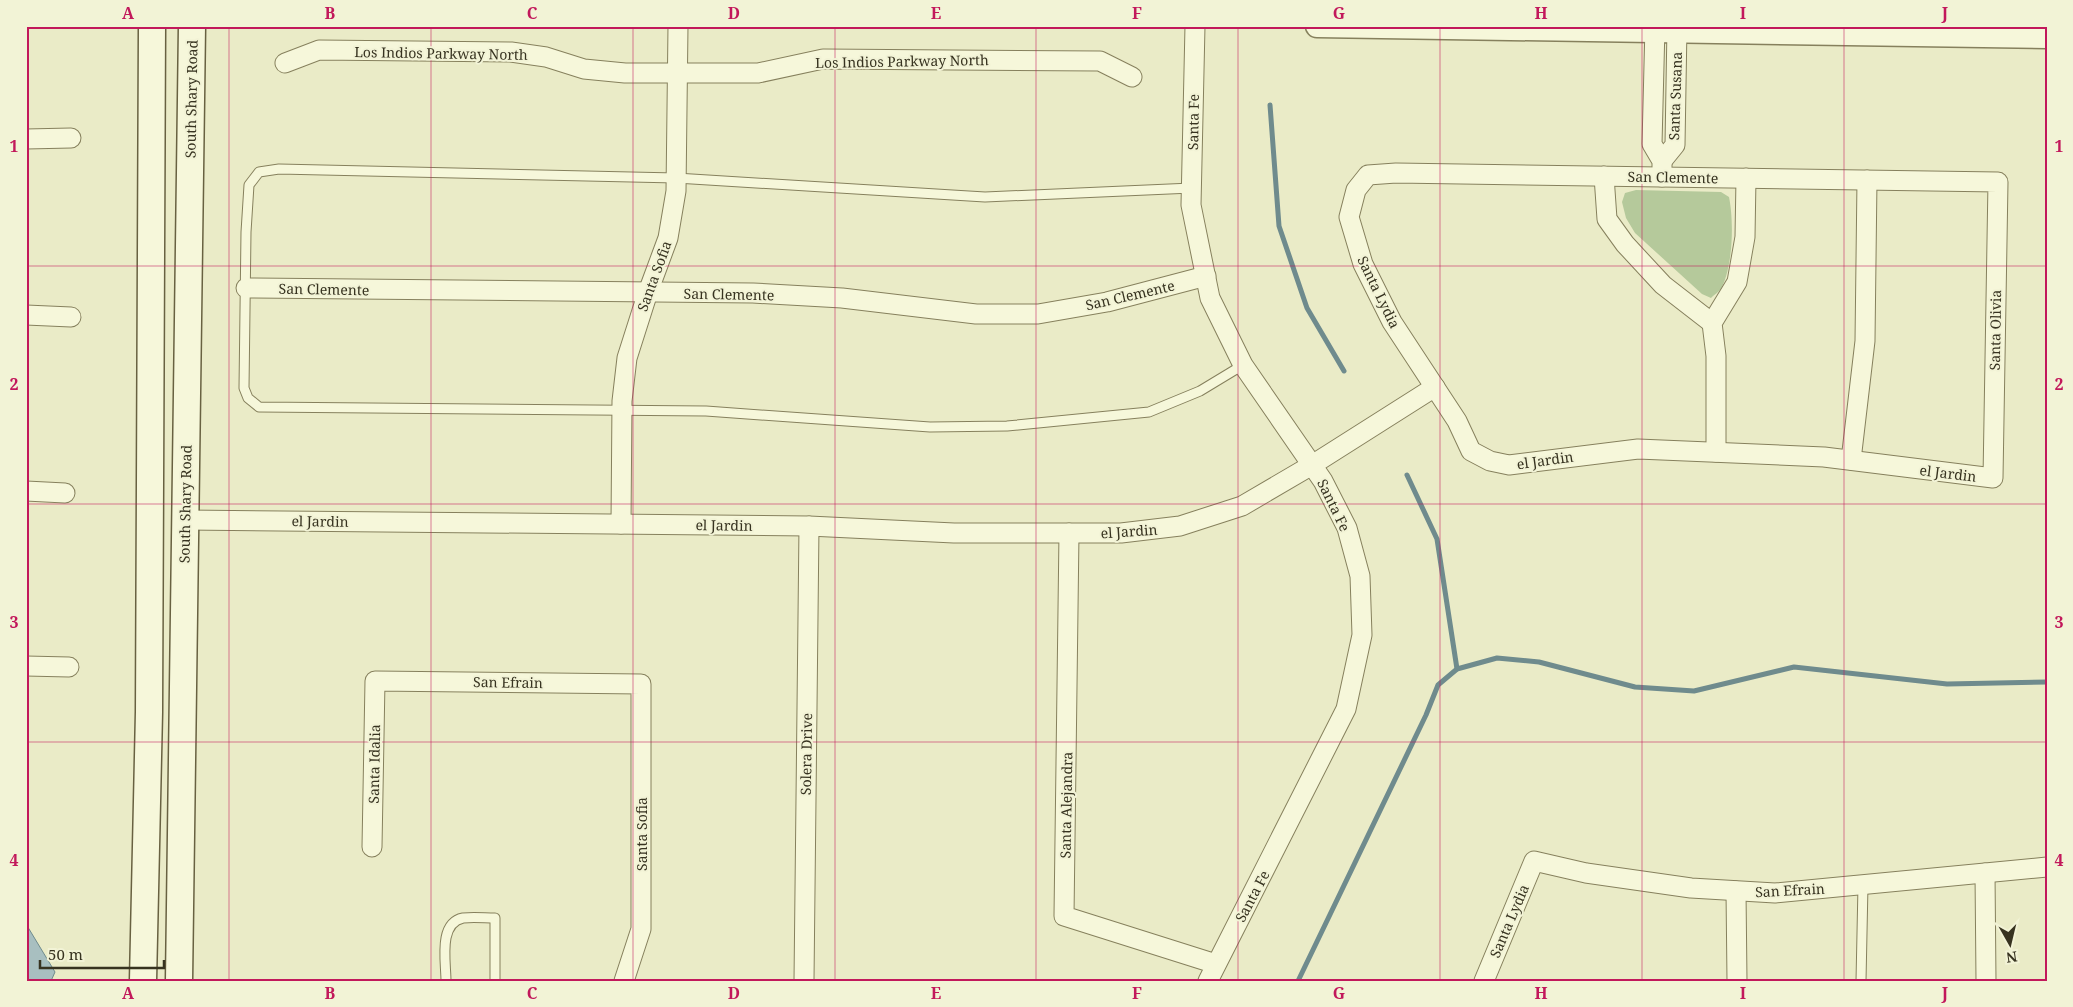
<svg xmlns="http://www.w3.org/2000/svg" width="2073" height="1007" viewBox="0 0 2073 1007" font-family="'Noto Serif',serif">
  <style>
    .green { fill: #b5c99b }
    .water { fill: #a8bfc0; stroke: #6f8b8d }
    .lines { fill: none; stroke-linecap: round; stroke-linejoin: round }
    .stream { stroke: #6f8b8d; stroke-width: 5 }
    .service-casing { stroke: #86805d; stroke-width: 11 }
    .minor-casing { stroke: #86805d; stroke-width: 21 }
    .tertiary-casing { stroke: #86805d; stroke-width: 25 }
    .secondary-casing { stroke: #686141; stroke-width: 29 }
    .service { stroke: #f6f7da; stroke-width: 9 }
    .minor { stroke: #f6f7da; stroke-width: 19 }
    .tertiary { stroke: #f6f7da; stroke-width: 22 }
    .secondary { stroke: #f6f7da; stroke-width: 26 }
    .grid { fill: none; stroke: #c2185b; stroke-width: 1; stroke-opacity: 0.55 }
    .labels { text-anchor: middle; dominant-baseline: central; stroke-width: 4; stroke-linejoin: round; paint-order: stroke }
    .street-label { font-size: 14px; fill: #373320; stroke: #f2f3d6 }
    .neatline { fill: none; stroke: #c2185b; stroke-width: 2 }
    .grid-label { font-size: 16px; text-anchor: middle; font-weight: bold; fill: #c2185b }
  </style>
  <rect width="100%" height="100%" fill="#eaebc7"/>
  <path class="green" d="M1636,190L1721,192L1729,197C1734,221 1733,264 1722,287C1720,291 1714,295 1711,298L1702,294L1635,233L1626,218L1622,202L1625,193Z"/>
  <path class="water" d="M26,924L55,972L51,981H26Z"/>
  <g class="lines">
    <g class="stream">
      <path d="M1270,105L1279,226L1307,308L1344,371"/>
      <path d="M1407,475L1437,539L1457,669"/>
      <path d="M1298,981L1426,715L1438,685L1457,669L1497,658L1539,662L1635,687L1694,691L1794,667L1947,684L2047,682"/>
    </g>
    <g class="service-casing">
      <g id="service">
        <path d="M1192,188L985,197L676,178L279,169L259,172L249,185L246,232L244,388L248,398L259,407L706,411L930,427L1007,426L1149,412L1200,391L1243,365"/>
        <path d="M446,981C446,962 438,923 463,918C473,917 485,918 495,918V981"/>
        <path d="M1861,981L1863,885"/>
      </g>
    </g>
    <g class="minor-casing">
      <g id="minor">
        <path d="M1195,26L1191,205L1210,298L1243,365L1323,481L1347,528L1360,576L1362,635L1346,709L1208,981"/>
        <path d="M1655,26L1652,144L1662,161V177"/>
        <path d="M285,63L319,50L511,52L546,57L584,69L625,73H758L823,59L1100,61L1132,77"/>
        <path d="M26,139L71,138"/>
        <path d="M1662,161L1675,145L1677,26"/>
        <path d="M1396,173L1998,182L1993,478L1824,457L1638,449L1509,465L1490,461L1471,451L1457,421L1392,322L1363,264L1349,217L1356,190L1368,175Z"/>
        <path d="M1604,176L1607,219L1625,244L1663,285L1712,323"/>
        <path d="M246,288L753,293L842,298L976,314H1038L1107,302L1206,276"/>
        <path d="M26,315L71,317"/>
        <path d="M1716,452V356L1712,323L1737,282L1745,237L1746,178"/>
        <path d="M1851,460L1865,341L1867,180"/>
        <path d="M26,491L65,493"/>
        <path d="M185,520L809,526L954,533H1121L1180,526L1242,506L1312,465L1435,387"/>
        <path d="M621,524L622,401L627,358L648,292L668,238L676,191L678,26"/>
        <path d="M1069,533L1064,916L1216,964"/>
        <path d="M26,666L69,667"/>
        <path d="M372,847L375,681L641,684V929L624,981"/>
        <path d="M1985,873L1986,981"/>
        <path d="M1736,891L1737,981"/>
        <path d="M804,981L809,526"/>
        <path d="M1484,981L1534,861L1586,873L1691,888L1775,893L2047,867"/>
      </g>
    </g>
    <g class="tertiary-casing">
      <path id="tertiary" d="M1317,26L2047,37"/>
    </g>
    <g class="secondary-casing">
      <g id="secondary">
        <path d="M143,981L149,712L152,26"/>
        <path d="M179,981L192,26"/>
      </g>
    </g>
    <use href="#service" class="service"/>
    <use href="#minor" class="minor"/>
    <use href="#tertiary" class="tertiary"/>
    <use href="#secondary" class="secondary"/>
  </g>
  <path class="grid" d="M229,26V981M431,26V981M633,26V981M835,26V981M1036,26V981M1238,26V981M1440,26V981M1642,26V981M1844,26V981M26,266H2047M26,504H2047M26,742H2047"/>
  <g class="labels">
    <g class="street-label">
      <text transform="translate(441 53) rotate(1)">Los Indios Parkway North</text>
      <text transform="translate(902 61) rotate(-1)">Los Indios Parkway North</text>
      <text transform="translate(1675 96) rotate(-88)">Santa Susana</text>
      <text transform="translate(191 99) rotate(-89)">South Shary Road</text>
      <text transform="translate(1193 122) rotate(-89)">Santa Fe</text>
      <text transform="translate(1673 177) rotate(1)">San Clemente</text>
      <text transform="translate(654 276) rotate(-70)">Santa Sofia</text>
      <text transform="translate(324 289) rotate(1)">San Clemente</text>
      <text transform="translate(1379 292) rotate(64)">Santa Lydia</text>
      <text transform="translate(729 294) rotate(1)">San Clemente</text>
      <text transform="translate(1130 295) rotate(-13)">San Clemente</text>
      <text transform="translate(1995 330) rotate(-89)">Santa Olivia</text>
      <text transform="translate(1545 460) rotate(-8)">el Jardin</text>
      <text transform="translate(1948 473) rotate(7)">el Jardin</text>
      <text transform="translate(185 504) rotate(-89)">South Shary Road</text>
      <text transform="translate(1334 505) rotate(64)">Santa Fe</text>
      <text transform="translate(320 521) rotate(1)">el Jardin</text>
      <text transform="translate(724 525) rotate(1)">el Jardin</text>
      <text transform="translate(1129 531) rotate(-4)">el Jardin</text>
      <text transform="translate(508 682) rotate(1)">San Efrain</text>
      <text transform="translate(806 754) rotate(-89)">Solera Drive</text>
      <text transform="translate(374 764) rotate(-89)">Santa Idalia</text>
      <text transform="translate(1066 805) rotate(-89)">Santa Alejandra</text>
      <text transform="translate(641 834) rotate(-90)">Santa Sofia</text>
      <text transform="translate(1790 890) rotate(-3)">San Efrain</text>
      <text transform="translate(1252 896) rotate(-62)">Santa Fe</text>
      <text transform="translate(1509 921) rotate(-67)">Santa Lydia</text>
    </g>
  </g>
  <rect width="2073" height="1007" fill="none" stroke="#f2f3d6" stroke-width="55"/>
  <g transform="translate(2010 944) rotate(172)" stroke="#f2f3d6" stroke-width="4" paint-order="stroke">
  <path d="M0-4L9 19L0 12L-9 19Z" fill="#373320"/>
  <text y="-8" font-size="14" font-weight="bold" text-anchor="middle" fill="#373320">N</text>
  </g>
  <path d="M40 960v8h124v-8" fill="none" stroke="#373320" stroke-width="2.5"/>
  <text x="48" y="960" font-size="15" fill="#373320" stroke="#f2f3d6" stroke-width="4" paint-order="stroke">50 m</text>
  <rect x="28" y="28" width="2018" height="952" class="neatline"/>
  <g class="grid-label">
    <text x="128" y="19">A</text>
    <text x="330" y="19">B</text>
    <text x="532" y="19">C</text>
    <text x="734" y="19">D</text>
    <text x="936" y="19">E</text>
    <text x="1137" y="19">F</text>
    <text x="1339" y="19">G</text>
    <text x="1541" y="19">H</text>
    <text x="1743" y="19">I</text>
    <text x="1945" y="19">J</text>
    <text x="14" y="152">1</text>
    <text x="2059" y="152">1</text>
    <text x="14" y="390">2</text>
    <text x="2059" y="390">2</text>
    <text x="14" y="628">3</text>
    <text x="2059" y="628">3</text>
    <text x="14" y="866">4</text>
    <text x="2059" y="866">4</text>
    <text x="128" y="999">A</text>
    <text x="330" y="999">B</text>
    <text x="532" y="999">C</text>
    <text x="734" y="999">D</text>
    <text x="936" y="999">E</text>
    <text x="1137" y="999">F</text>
    <text x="1339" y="999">G</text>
    <text x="1541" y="999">H</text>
    <text x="1743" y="999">I</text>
    <text x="1945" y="999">J</text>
  </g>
</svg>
